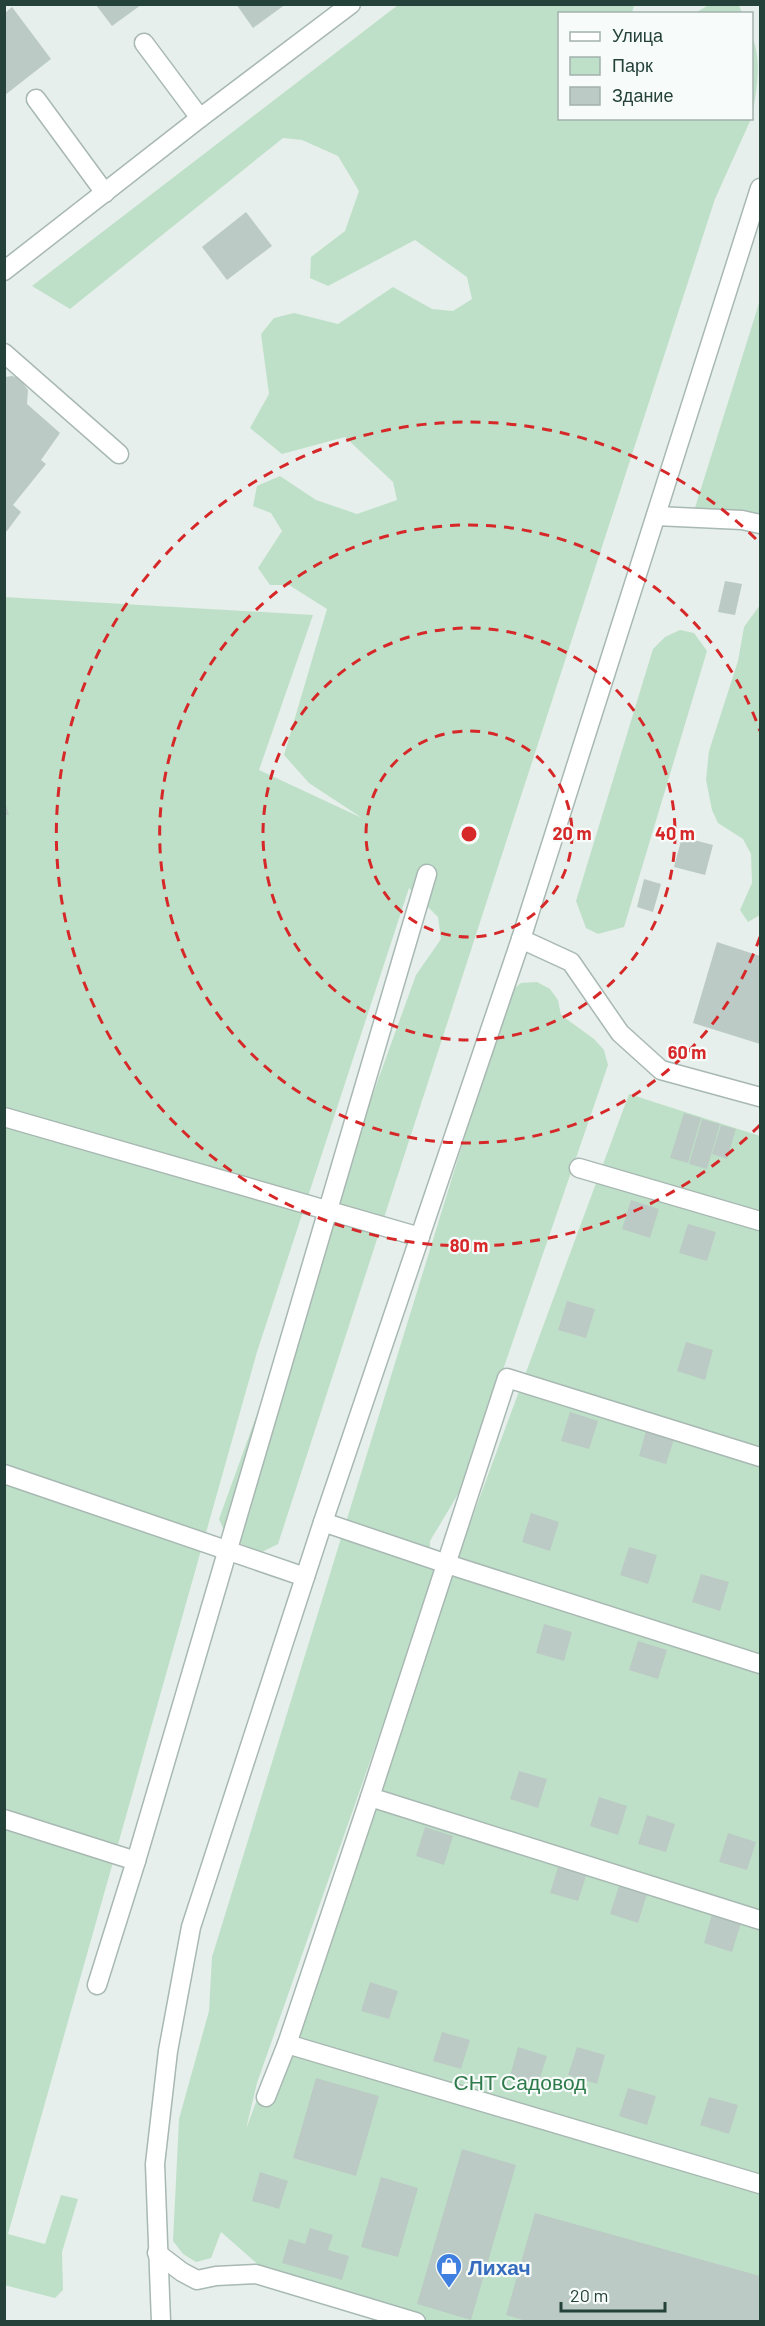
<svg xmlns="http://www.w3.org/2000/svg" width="765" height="2326" viewBox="0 0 765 2326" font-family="Barlow,sans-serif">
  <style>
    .green { fill: #bfe0c8 }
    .building { fill: #bbcac4 }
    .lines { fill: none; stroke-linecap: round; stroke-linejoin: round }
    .minor-casing { stroke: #a8b8b2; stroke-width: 21 }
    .minor { stroke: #fff; stroke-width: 18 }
    .ring { fill: none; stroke: #d62828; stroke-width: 3; stroke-dasharray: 10 8 }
    .labels { text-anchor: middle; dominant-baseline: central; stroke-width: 4.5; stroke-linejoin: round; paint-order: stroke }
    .park-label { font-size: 21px; fill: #2d7a4b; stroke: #f7fbf9 }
    .shop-label { font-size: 21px; font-weight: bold; fill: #366cbe; stroke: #f7fbf9; text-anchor: start }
    .centre { fill: #d62828; stroke: #f7fbf9; stroke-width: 3 }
    .ring-label { font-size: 18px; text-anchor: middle; font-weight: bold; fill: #d62828; stroke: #f7fbf9; stroke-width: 4.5; stroke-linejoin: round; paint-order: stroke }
  </style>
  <rect width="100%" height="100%" fill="#e6efeb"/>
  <g class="green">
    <path d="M398,5H634L632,13L560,14V118L751,119L715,199L278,1544L260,1553L227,1537L219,1519L416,975L441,939L438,917L409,888L257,1352L8,2234L45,2244L61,2195L78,2199L62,2252L63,2290L55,2298L4,2285V597L313,615L259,770L362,818L309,783L284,755L327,609L289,585H270L258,568L282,531L271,513L253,506L257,486L280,476L316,500L357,514L397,500L393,482L345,437L282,454L250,428L269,394L261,334L274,318L294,313L338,324L393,287L432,309L453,311L472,299L467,277L415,240L328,286L310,278L311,257L345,231L359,191L338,156L302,140L283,138L70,309L32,286Z"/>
    <path d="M709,5H739L742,13H695Z"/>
    <path d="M752,36C762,61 757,89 752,115Z"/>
    <path d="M760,300V532L694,511Z"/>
    <path d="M760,605V915L748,922L740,910L752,883L751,854L743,839L718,823L712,810L706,780L709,751L738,661L744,627Z"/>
    <path d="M680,630L694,633L707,651L624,927L598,934L586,928L576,901L653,649L665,637Z"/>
    <path d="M537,982L550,989L558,1000L561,1015L594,1039L604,1050L608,1065L463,1486L430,1541V1555L438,1568L257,2083L246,2129L629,1094L760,1136V2321H387L287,2290L221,2232L211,2258L196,2262L183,2254L173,2241L179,2119L209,2011L212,1957L509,993L521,983Z"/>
  </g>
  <g class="building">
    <path d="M236,4H286L253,28Z"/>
    <path d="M96,5H141L112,26Z"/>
    <path d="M12,7L51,59L5,95V13Z"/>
    <path d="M246,212L272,246L227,280L202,247Z"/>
    <path d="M12,376L19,378L28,390L27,404L60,433L41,460L46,464L13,505L21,512L7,531L5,532V377Z"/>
    <path d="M725,581L742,584L735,615L718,612Z"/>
    <path d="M4,798L9,815H4Z"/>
    <path d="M682,837L713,845L705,875L674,867Z"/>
    <path d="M644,879L661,884L653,912L637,907Z"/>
    <path d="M717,942L760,956V1044L693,1023Z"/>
    <path d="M684,1113L701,1118L688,1163L670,1158Z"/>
    <path d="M702,1119L720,1124L707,1169L689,1164Z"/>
    <path d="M721,1125L736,1129L727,1159L712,1154Z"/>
    <path d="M631,1200L659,1209L650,1238L622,1229Z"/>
    <path d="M688,1224L716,1232L707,1261L679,1253Z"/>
    <path d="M567,1301L595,1309L586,1338L558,1330Z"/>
    <path d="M686,1342L713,1350L705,1380L677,1371Z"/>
    <path d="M570,1412L598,1421L589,1449L561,1441Z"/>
    <path d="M647,1427L675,1436L666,1464L639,1456Z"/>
    <path d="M531,1513L559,1522L550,1551L522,1542Z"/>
    <path d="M629,1547L657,1555L648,1584L620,1575Z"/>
    <path d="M701,1574L729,1582L720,1611L692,1602Z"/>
    <path d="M544,1624L572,1632L564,1661L536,1653Z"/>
    <path d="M638,1641L667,1650L658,1679L629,1670Z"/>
    <path d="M519,1771L547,1779L538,1808L510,1799Z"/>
    <path d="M599,1797L627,1806L618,1835L590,1826Z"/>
    <path d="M647,1815L675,1824L666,1852L638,1844Z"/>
    <path d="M425,1827L453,1836L444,1865L416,1856Z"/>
    <path d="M728,1833L756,1842L747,1870L719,1862Z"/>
    <path d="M559,1864L587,1873L578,1901L550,1893Z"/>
    <path d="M619,1886L647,1894L638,1923L610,1914Z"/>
    <path d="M712,1914L741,1923L732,1952L704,1943Z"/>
    <path d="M370,1982L398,1991L389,2019L361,2011Z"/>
    <path d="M442,2032L470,2040L461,2069L433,2061Z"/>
    <path d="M518,2047L547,2056L538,2084L510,2076Z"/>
    <path d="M577,2047L605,2055L597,2084L568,2075Z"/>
    <path d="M316,2078L379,2096L356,2176L293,2158Z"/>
    <path d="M628,2088L656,2096L647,2125L619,2116Z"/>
    <path d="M709,2097L738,2105L729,2134L700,2125Z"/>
    <path d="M462,2149L516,2165L471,2320L417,2304Z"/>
    <path d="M260,2172L288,2181L279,2209L252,2201Z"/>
    <path d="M381,2177L418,2188L398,2257L361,2247Z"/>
    <path d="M535,2213L760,2276V2322H529L506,2315Z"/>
    <path d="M310,2228L333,2235L328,2250L349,2256L342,2280L282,2263L289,2239L305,2244Z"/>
  </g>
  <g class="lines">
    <g class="minor-casing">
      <g id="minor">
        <path d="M144,43L200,118"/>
        <path d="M36,99L105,193"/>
        <path d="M4,271L200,118L351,4"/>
        <path d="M4,353L119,454"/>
        <path d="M656,516L742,520L760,524"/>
        <path d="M521,939L571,962L620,1033L661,1070L760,1097"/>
        <path d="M4,1117L420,1237"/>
        <path d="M579,1168L760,1221"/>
        <path d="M4,1474L305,1577"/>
        <path d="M323,1522L447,1564L760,1664"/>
        <path d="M370,1797L760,1920"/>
        <path d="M4,1819L136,1861"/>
        <path d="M97,1985L136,1861L427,874"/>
        <path d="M287,2044L760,2184"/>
        <path d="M266,2097L287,2044L370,1797L507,1378L760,1457"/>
        <path d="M157,2253L182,2272L197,2280L216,2276L256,2274L416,2322"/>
        <path d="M161,2322L155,2164L168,2051L191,1927L323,1522L521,939L760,188"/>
      </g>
    </g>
    <use href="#minor" class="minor"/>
  </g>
  <g class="ring">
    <circle cx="469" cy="834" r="103"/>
    <circle cx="469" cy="834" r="206"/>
    <path d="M760 937A309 309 0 1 1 760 731"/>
    <path d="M760 1125A412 412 0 1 1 760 543"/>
  </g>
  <defs>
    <g id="shop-pin" transform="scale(1.35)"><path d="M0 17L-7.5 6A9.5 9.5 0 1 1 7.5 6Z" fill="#3f7fe0" stroke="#f7fbf9"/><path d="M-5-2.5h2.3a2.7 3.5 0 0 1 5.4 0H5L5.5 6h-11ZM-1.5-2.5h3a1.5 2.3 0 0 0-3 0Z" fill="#fff"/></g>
  </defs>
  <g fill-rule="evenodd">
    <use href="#shop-pin" x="449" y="2266"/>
  </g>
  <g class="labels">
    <g class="park-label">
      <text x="520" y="2081">СНТ Садовод</text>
    </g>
    <g class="shop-label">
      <text x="468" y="2266">Лихач</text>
    </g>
  </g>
  <circle cx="469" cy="834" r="9" class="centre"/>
  <g class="ring-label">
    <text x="572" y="840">20 m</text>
    <text x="675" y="840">40 m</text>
    <text x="687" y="1059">60 m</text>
    <text x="469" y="1252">80 m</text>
  </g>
  <rect width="765" height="2326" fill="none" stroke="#24423a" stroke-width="12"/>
  <rect x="558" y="12" width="195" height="108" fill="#f7fbf9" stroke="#a3b1ad" stroke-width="1.5"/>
  <rect x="570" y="32" width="30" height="9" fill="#ffffff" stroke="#a3b1ad" stroke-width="1.5"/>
  <text x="612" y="42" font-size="18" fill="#24423a">Улица</text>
  <rect x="570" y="57" width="30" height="18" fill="#bfe0c8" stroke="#a3b1ad" stroke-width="1.5"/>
  <text x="612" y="72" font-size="18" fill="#24423a">Парк</text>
  <rect x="570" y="87" width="30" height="18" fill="#bbcac4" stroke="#a3b1ad" stroke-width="1.5"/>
  <text x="612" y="102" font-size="18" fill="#24423a">Здание</text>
  <path d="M561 2302v9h104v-9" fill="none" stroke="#24423a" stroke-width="3"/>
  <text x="570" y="2302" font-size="18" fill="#24423a" stroke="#f7fbf9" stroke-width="4.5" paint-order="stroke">20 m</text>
</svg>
